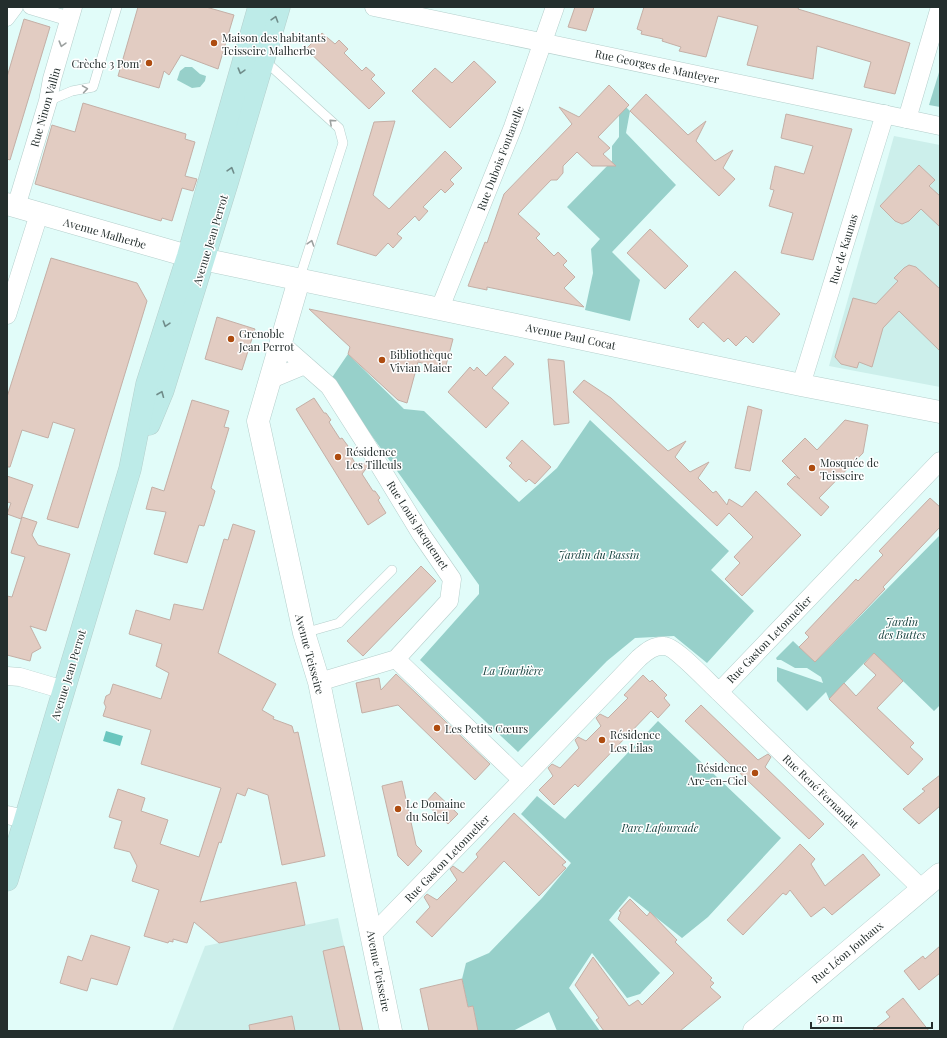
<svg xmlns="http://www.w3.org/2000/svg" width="947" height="1038" viewBox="0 0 947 1038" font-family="'Playfair Display',serif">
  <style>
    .built { fill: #ccefeb }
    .green { fill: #97d0ca }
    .water { fill: #6ac6be }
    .building { fill: #e2ccc2; stroke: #c4afa6 }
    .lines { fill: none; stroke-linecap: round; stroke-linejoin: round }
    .service-casing { stroke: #b5cfcc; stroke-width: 10 }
    .pedestrian-casing { stroke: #b5cfcc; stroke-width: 15 }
    .minor-casing { stroke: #b5cfcc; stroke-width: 19 }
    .tertiary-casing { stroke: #b5cfcc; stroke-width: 23 }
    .secondary-casing { stroke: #b5cfcc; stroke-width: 23 }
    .service { stroke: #fff; stroke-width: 9 }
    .pedestrian { stroke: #fff; stroke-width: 14 }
    .minor { stroke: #fff; stroke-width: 18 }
    .tertiary { stroke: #fff; stroke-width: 22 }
    .secondary { stroke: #bdebe8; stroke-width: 22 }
    .oneway { stroke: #708c8a }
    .oneway2 { stroke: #9ca1a0 }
    .poi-dot { fill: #ae4c10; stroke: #fff; stroke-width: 1.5 }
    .labels { text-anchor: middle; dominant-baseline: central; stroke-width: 3; stroke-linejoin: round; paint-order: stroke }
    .poi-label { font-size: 11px; fill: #242e2d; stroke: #fff; text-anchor: start }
    .street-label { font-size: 11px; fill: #242e2d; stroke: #fff }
    .park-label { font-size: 11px; font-style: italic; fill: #113d3a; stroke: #fff }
  </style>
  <rect width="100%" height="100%" fill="#e1fcf9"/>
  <g class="built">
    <path d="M894,136L940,145V387L829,366Z"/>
    <path d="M338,918L363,1031H172L205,946Z"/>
  </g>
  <g class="green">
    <path d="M185,67H192L200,74L206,76L205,81L200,87L192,88L177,80L180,71Z"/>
    <path d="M940,69V107L929,105Z"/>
    <path d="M623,104L630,111L626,133L676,185L612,252L640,280L630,321L585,310L593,273L591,249L600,239L567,207L612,161V146L619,137V108Z"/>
    <path d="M348,354L404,409L424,411L519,502L557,468L590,420L729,551L711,570L754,611L707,663L674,636L635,638L607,661L518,752L420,660L479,594V585L331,379Z"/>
    <path d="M940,535V705L934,711L874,653L829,699L826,692L807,711L777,681V667L823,683L821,677L807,668H795L781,660H777L776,658L793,641L815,662Z"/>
    <path d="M658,721L781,838L708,917L682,938L629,896L609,920L660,973L640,994L627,998L592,953L569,988L600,1031H557L549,1012L513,1031H468L476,1021L473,1006L468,1007L462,979L466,963L489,953L542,898L571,863L521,814L537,796L565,819Z"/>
  </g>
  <path class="water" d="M106,731L123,736L120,746L103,741Z"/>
  <g class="building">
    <path d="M138,7H206L234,15L218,69L181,55L169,75L164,71L159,88L118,76Z"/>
    <path d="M575,7H594L586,31L568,27Z"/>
    <path d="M644,7H799L798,9L910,43L895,94L864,87L871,62L817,46L813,79L747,65L758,26L718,16L706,57L679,51L681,47L662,41L663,39L641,34L642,31L637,29Z"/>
    <path d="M24,19L50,27L10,160L7,159V77Z"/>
    <path d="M322,33L335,44L339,40L348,49L344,53L362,71L366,67L375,75L371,79L385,93L369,109L306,49Z"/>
    <path d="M474,61L496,82L450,128L412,91L435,68L452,83Z"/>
    <path d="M609,85L629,105L598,137L610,148L603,154L616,166H592L577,152L563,166V173L557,180H551L518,214L540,234L536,238L554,256L558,252L567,261L563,265L575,277L564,288L584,307L487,287V290L468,286L485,242L487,243L504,194L572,124L559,107L579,117Z"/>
    <path d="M646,94L688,135L706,121L696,141L715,161L733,150L723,168L735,179L719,196L630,111Z"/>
    <path d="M83,103L186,134L185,139L195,142L185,176L197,179L193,191L182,188L172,221L162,218L161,221L35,184L52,125L75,132Z"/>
    <path d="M786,114L852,129L813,260L781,253L793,213L769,206L774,190L770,189L775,166L804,174L813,146L781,138Z"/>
    <path d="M395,121L373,195L389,209L445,151L462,168L450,180L454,184L445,193L441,189L423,207L428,211L419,221L415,216L397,234L402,238L393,248L388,243L376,256L337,244L374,122Z"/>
    <path d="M919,165L935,180L929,186L940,196V227L921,209L909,221L902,224L895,221L880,206Z"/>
    <path d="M650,229L688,266L665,289L627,253Z"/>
    <path d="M51,258L137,283L147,301L78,528L47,519L75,429L53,422L48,438L22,430L10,467H7V397Z"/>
    <path d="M909,265L916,267L940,289V351L899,311L883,328L872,367L859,362L857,368L841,364L835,357L853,298L876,304L898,281L894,278L904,268Z"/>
    <path d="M735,271L780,314L753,343L746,336L736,346L728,338L724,342L703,322L698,328L689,319Z"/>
    <path d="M309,309L453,339L445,369L418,362L407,403L398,400L348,354L350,347Z"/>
    <path d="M217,317L255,329L242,370L205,359Z"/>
    <path d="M505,356L514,364L492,388L509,403L486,428L448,392L470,367L474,371L477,367L486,376Z"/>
    <path d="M548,359L564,361L569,423L554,425Z"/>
    <path d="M584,380L611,398L668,451L686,441L675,457L690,472L709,462L698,478L713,493L716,491L727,505L729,499L742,507L756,491L801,535L742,596L725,579L740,563L734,557L753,537L729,513L717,526L573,392Z"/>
    <path d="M314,398L324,413H326L331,420L329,422L340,439L342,438L348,446L346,448L357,466L365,463L368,466L362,474L373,491H375L380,498L378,500L386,513L368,525L296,409Z"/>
    <path d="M192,400L229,411L224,427L229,428L211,488L215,491L204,526L199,525L187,563L154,554L166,512L146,509L152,487L164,491Z"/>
    <path d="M748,406L762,410L750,471L735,468Z"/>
    <path d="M845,420L868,425L863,453L819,498L829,507L821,516L787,484L795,476L800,479L782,461L805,438L817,450Z"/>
    <path d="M522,440L551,467L535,484L529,479L526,482L509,466L512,463L506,458Z"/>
    <path d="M7,476L33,485L21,519L7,514L11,503L7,502Z"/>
    <path d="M930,498L940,507V527L883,587L885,589L815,662L799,647L809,637L805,633L856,579L858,581L883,555L879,551Z"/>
    <path d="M22,517L37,522L32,535L38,545L70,554L46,631L30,626L41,648L32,653L30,661L7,655V596L12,597L25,557L11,553Z"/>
    <path d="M233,524L255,531L218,653L276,684L262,710L274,717L273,719L292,726L294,733L298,732L325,856L282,865L268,795L248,788L245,796L237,793L221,843L219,842L200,902L296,882L305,925L219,943L194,922L187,943L173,939V942L169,941L168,943L144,936L159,890L132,881L137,866L130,852L114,848L122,821L109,817L118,789L145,798L141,811L168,820L160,844L199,857L221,788L141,764L151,730L103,716L106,707L104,703L106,696L110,694L113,684L161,699L169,673L156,666L162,644L129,634L136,610L170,620L174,604L203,610L224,539L228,540Z"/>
    <path d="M421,566L436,581L363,656L347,641Z"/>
    <path d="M874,653L903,681L877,708L914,743L910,747L923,759L908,775L829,699L844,683L856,696L876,675L864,664Z"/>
    <path d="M396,674L490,764L475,780L398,705L362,713L356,683L379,678L381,690Z"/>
    <path d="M643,675L650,682L652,680L667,695L664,698L670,705L658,718L651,711L578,787L575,784L554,805L539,790L553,776L548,768L552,764L560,768L579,748L575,740L578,737L586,741L601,726L596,718L600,714L608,718L628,698L624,695Z"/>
    <path d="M701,705L758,760L768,754L771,757L765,767L824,824L809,839L685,721Z"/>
    <path d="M940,775V806L919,824L903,809L925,791L922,789Z"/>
    <path d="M402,781L416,845L422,851L408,866L398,856L382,786Z"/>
    <path d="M435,792L458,814L448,824L425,803Z"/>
    <path d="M514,813L566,862L562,865L566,868L539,896L504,861L432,937L416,922L430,907L424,897L427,894L437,900L457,880L450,869L453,866L463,873L478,857L476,854Z"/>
    <path d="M800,844L815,859L811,864L825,886L863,854L880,875L832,915L824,907L811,917L790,890L786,895L783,893L743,935L727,920Z"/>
    <path d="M630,899L647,916L650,912L677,940L675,942L712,978L710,980L714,983L710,987L721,997L680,1031H604L596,1020L599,1018L575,985L593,957L629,1006L638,1000L642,1005L674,973L618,919L621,912L619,911Z"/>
    <path d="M91,935L130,947L117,985L91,978L87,991L60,983L68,956L82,961Z"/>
    <path d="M344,946L363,1031H340L323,951Z"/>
    <path d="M940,946V973L919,990L904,971L923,956L925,959Z"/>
    <path d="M462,979L468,1007L473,1006L478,1031H429L420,989Z"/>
    <path d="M903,998L929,1031H872L890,1017L886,1012Z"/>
    <path d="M292,1016L295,1031H250L249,1025Z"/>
  </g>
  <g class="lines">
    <g class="service-casing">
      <g id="service">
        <path d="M264,60L339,128L343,143L299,280"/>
        <path d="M48,101L72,91L93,87L117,7"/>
        <path d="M304,633L339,623L392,570"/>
      </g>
    </g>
    <g class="pedestrian-casing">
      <g id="pedestrian">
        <path d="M30,7L70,19"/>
        <path d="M7,19L16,7"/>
      </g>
    </g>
    <g class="minor-casing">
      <g id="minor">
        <path d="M374,7L940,126"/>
        <path d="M907,119L940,7"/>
        <path d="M16,207L48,101L52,79L73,7"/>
        <path d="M440,308L513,127L555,7"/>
        <path d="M7,315L39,214"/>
        <path d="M280,343L329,386L373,455L421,534L452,579L449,601L396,659L319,682"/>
        <path d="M269,380L305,365"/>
        <path d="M801,385L885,114"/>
        <path d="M396,659L522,780L639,658C646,652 654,645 664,646C675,646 709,683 719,692L940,461"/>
        <path d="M7,676L20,677L64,690"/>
        <path d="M719,692L922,889"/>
        <path d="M7,815L25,819"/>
        <path d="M372,935L522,780"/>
      </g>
    </g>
    <g class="tertiary-casing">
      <g id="tertiary">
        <path d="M7,204L188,256L801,385L940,412"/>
        <path d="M299,280L258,421L304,633L319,682L391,1031"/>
        <path d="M754,1031L940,874"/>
      </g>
    </g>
    <g class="secondary-casing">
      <g id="secondary">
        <path d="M149,424L163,390L227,183L279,7"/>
        <path d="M7,880L130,469L147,384L188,256L259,7"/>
      </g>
    </g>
    <use href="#service" class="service"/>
    <use href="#pedestrian" class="pedestrian"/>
    <use href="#minor" class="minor"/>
    <use href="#tertiary" class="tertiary"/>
    <use href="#secondary" class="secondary"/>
  </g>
  <defs><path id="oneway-chevron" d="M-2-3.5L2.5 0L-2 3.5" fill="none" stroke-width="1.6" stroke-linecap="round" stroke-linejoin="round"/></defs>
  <g class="oneway">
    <use href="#oneway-chevron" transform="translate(275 19) rotate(-73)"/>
    <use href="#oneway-chevron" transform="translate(241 71) rotate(106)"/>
    <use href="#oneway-chevron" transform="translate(231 170) rotate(-73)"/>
    <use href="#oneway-chevron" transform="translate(166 324) rotate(108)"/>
    <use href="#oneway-chevron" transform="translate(161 394) rotate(-68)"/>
  </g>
  <g class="oneway2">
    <use href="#oneway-chevron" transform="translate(62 44) rotate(106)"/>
    <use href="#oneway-chevron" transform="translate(85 89) rotate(-9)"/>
    <use href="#oneway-chevron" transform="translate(332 122) rotate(-138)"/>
    <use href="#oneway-chevron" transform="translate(311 243) rotate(-72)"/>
  </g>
  <g class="poi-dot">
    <circle cx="214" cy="43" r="4"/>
    <circle cx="149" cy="63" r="4"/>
    <circle cx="231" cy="339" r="4"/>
    <circle cx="382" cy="360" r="4"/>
    <circle cx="338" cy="457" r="4"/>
    <circle cx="812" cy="468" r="4"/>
    <circle cx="437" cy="728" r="4"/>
    <circle cx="602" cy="740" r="4"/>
    <circle cx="755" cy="773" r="4"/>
    <circle cx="398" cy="809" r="4"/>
  </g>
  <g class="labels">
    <g class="poi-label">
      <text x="222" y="37">Maison des habitants<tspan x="222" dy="13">Teisseire Malherbe</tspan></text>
      <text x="141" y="63" text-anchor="end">Crèche 3 Pom'</text>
      <text x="239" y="333">Grenoble<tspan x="239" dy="13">Jean Perrot</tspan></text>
      <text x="390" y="354">Bibliothèque<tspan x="390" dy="13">Vivian Maier</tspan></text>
      <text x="346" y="451">Résidence<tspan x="346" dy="13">Les Tilleuls</tspan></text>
      <text x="820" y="462">Mosquée de<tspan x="820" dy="13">Teisseire</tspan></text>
      <text x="445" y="728">Les Petits Cœurs</text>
      <text x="610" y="734">Résidence<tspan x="610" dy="13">Les Lilas</tspan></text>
      <text x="747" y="767" text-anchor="end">Résidence<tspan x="747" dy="13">Arc-en-Ciel</tspan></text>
      <text x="406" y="803">Le Domaine<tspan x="406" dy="13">du Soleil</tspan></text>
    </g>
    <g class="street-label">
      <text transform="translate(657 66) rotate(12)">Rue Georges de Manteyer</text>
      <text transform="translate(45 107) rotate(-74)">Rue Ninon Vallin</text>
      <text transform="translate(500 158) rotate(-69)">Rue Dubois Fontanelle</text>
      <text transform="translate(105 233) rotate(16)">Avenue Malherbe</text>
      <text transform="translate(210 240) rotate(-73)">Avenue Jean Perrot</text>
      <text transform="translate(843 249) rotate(-73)">Rue de Kaunas</text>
      <text transform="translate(571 336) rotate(12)">Avenue Paul Cocat</text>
      <text transform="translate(418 525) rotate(57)">Rue Louis Jacquemet</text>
      <text transform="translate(769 639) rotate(-46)">Rue Gaston Letonnelier</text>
      <text transform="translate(310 654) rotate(75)">Avenue Teisseire</text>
      <text transform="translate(68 675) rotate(-73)">Avenue Jean Perrot</text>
      <text transform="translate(821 791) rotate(44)">Rue René Fernandat</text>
      <text transform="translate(447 858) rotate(-46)">Rue Gaston Letonnelier</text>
      <text transform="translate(847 952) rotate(-40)">Rue Léon Jouhaux</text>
      <text transform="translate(379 971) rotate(79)">Avenue Teisseire</text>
    </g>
    <g class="park-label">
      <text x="599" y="554">Jardin du Bassin</text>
      <text x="902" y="621">Jardin<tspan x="902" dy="13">des Buttes</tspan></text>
      <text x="513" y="670">La Tourbière</text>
      <text x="660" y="827">Parc Lafourcade</text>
    </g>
  </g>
  <rect width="947" height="1038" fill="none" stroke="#242e2d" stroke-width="16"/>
  <path d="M811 1022v6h121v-6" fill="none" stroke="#242e2d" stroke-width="2"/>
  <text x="817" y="1022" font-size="12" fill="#242e2d" stroke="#ffffff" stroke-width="3" paint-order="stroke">50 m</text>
</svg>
